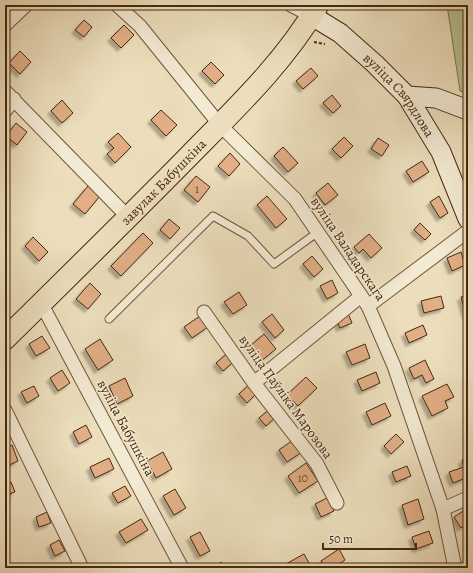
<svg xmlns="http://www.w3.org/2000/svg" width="473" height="573" viewBox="0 0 473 573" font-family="Alegreya,serif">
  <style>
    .green { fill: #b9c18f; stroke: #80754e }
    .building { fill: #e1ae86; stroke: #46290e; filter: url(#shadow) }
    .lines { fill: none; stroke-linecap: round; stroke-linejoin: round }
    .lane-casing { stroke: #70563a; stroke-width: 9 }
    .street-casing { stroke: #70563a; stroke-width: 15 }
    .secondary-casing { stroke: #46290e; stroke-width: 21 }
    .primary-casing { stroke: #46290e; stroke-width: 23 }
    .path { stroke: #46290e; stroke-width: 2; stroke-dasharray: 3 2; stroke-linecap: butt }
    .lane { stroke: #f3ead3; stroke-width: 7 }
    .street { stroke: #f3ead3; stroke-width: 13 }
    .secondary { stroke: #f3ead3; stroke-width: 19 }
    .primary { stroke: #ecdebc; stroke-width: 21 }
    .labels { text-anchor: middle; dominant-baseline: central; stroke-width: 3; stroke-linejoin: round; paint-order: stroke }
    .number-label { font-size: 12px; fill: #6d4a2c }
    .street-label { font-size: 14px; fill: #46290e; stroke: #f3ead3 }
  </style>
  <defs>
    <filter id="shadow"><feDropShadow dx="-3.5" dy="3.5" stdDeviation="1" flood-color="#0004"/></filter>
  </defs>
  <rect width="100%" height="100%" fill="#ecdebc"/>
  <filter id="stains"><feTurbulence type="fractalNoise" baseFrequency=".005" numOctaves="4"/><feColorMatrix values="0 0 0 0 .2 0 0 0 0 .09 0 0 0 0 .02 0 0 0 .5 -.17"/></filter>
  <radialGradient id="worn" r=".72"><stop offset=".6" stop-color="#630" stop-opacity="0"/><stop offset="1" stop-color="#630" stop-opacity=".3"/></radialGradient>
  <path class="green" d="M447,5H468V94L460,91Z"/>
  <g class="building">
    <path d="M84,20L92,27L84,37L75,30Z"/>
    <path d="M124,25L134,35L121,48L111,38Z"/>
    <path d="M20,51L31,62L20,74L9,63Z"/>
    <path d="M211,62L224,75L215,84L202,71Z"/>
    <path d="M311,68L318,76L303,89L296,81Z"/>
    <path d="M332,95L341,106L333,113L323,103Z"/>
    <path d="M62,100L73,113L62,123L51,111Z"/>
    <path d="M161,110L177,125L166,136L151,120Z"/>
    <path d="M16,123L27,132L17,145L6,136Z"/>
    <path d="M118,133L131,147L115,163L107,154L114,148L108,142Z"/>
    <path d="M344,137L353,146L341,158L332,149Z"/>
    <path d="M378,138L389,145L382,156L371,149Z"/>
    <path d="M283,147L298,163L288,172L274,156Z"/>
    <path d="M230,153L240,164L229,176L218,166Z"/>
    <path d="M422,161L429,172L413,182L406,171Z"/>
    <path d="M196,176L210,187L198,202L184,190Z"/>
    <path d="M328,183L338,195L325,205L316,193Z"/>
    <path d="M88,186L100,196L85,214L73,204Z"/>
    <path d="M267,196L287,219L276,228L257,205Z"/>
    <path d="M439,196L448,213L440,218L430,202Z"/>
    <path d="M169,219L180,228L170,239L160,230Z"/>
    <path d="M420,223L431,234L425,240L414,230Z"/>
    <path d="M143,233L153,243L121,276L111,266Z"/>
    <path d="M369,234L382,248L371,258L363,249L359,253L354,247Z"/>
    <path d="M33,237L48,252L39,261L25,246Z"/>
    <path d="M461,252L465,265L452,271L447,258Z"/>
    <path d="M312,256L323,269L314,277L303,264Z"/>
    <path d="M332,280L338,293L327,299L320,286Z"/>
    <path d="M90,283L101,294L88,309L76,299Z"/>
    <path d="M239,292L247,305L233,314L224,302Z"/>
    <path d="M468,295V315H466L461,297Z"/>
    <path d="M441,296L444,308L424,313L421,301Z"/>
    <path d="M347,311L352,323L340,328L335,316Z"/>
    <path d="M272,314L284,330L275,338L262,322Z"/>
    <path d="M200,316L208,327L192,338L184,327Z"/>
    <path d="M423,325L427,335L409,343L405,333Z"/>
    <path d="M264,334L276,349L261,361L250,346Z"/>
    <path d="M42,336L50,348L36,356L29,344Z"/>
    <path d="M100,339L113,360L98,370L85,349Z"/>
    <path d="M365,344L370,358L352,365L346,352Z"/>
    <path d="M231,350L238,358L223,371L216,363Z"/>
    <path d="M425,360L434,379L426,383L422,375L414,379L409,368Z"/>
    <path d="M62,370L70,383L58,391L50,378Z"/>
    <path d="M376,372L380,383L362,391L357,380Z"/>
    <path d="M306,377L317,388L298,406L287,395Z"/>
    <path d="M125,378L133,396L117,404L109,386Z"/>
    <path d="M251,383L259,391L247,403L239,394Z"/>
    <path d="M447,384L454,397L445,401L448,408L432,416L422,396Z"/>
    <path d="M34,386L39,396L27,403L21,392Z"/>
    <path d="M385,403L391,416L372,425L366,412Z"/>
    <path d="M271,408L277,416L266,426L259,418Z"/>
    <path d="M86,425L92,437L79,444L73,432Z"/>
    <path d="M396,434L404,442L391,454L384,446Z"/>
    <path d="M293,440L302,452L287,462L279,450Z"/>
    <path d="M12,445L18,461L5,467V448Z"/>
    <path d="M163,452L172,469L156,478L147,461Z"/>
    <path d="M109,458L114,469L95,478L90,467Z"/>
    <path d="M468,458V477L453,483L449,472L464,467L462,460Z"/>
    <path d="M306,463L318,481L299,493L288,476Z"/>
    <path d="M407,466L411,476L396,482L392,472Z"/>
    <path d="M11,482L15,492L5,496V485Z"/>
    <path d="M125,486L131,496L118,503L112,493Z"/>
    <path d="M175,489L186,508L174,515L163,496Z"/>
    <path d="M327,498L334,511L321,517L315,504Z"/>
    <path d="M418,499L424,519L408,525L402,505Z"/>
    <path d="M468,508V523L461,528L454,517Z"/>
    <path d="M47,512L51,523L39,527L36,517Z"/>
    <path d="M141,519L148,530L126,543L119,532Z"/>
    <path d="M429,531L433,543L416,549L412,537Z"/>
    <path d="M200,532L210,551L200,556L190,537Z"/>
    <path d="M59,540L65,551L55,556L50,545Z"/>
    <path d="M339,549L345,560L332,568H325L321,561Z"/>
    <path d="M304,554L309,563L301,568H286L284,565Z"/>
    <path d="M221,562L225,568H212Z"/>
  </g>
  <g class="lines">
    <g class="lane-casing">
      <path id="lane" d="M109,319L213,216L248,236L274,264L318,232"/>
    </g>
    <g class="street-casing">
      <g id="street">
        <path d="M117,5L140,26L220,125L295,199L368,306L394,366L443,509L455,568"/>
        <path d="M291,5L312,16"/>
        <path d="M5,25L26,5"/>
        <path d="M5,91L128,217"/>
        <path d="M5,111L14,99"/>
        <path d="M41,303L182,568"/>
        <path d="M368,306L468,231"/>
        <path d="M204,312L254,383L317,464L337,503"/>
        <path d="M254,383L361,296"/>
        <path d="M5,410L82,568"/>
        <path d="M443,509L468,498"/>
      </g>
    </g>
    <g class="secondary-casing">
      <g id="secondary">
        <path id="s1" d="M312,16L340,33L375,64L407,96L441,152L468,219"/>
        <path d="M407,96L436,98L468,110"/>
      </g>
    </g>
    <g class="primary-casing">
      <g id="primary">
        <path id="s2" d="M5,339C66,279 127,219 187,158C234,110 284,63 318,5"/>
      </g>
    </g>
    <path class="path" d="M314,42L325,44"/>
    <use href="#lane" class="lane"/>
    <use href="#street" class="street"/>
    <use href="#secondary" class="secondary"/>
    <use href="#primary" class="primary"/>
  </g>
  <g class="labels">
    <g class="number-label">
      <text x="197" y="189">1</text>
      <text x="303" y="478">10</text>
    </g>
    <g class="street-label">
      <text stroke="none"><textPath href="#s1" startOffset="119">вуліца Свярдлова</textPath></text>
      <text stroke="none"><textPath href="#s2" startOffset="223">завулак Бабушкіна</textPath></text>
      <text transform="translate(348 249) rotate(56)">вуліца Валадарскага</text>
      <text transform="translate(286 397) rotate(54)">вуліца Паўліка Марозова</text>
      <text transform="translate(126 428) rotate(62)">вуліца Бабушкіна</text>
    </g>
  </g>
  <rect width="473" height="573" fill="none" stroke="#ecdebc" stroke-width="20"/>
  <rect x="6" y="6" width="461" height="561" fill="none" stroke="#46290e" stroke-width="2"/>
  <rect x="10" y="10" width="453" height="553" fill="none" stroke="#46290e"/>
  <path d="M323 543v6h93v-6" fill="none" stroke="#46290e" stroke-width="2"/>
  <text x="329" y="543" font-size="12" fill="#46290e" stroke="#f3ead3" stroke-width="3" paint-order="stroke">50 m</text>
  <rect width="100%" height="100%" filter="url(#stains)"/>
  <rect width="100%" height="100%" fill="url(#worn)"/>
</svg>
